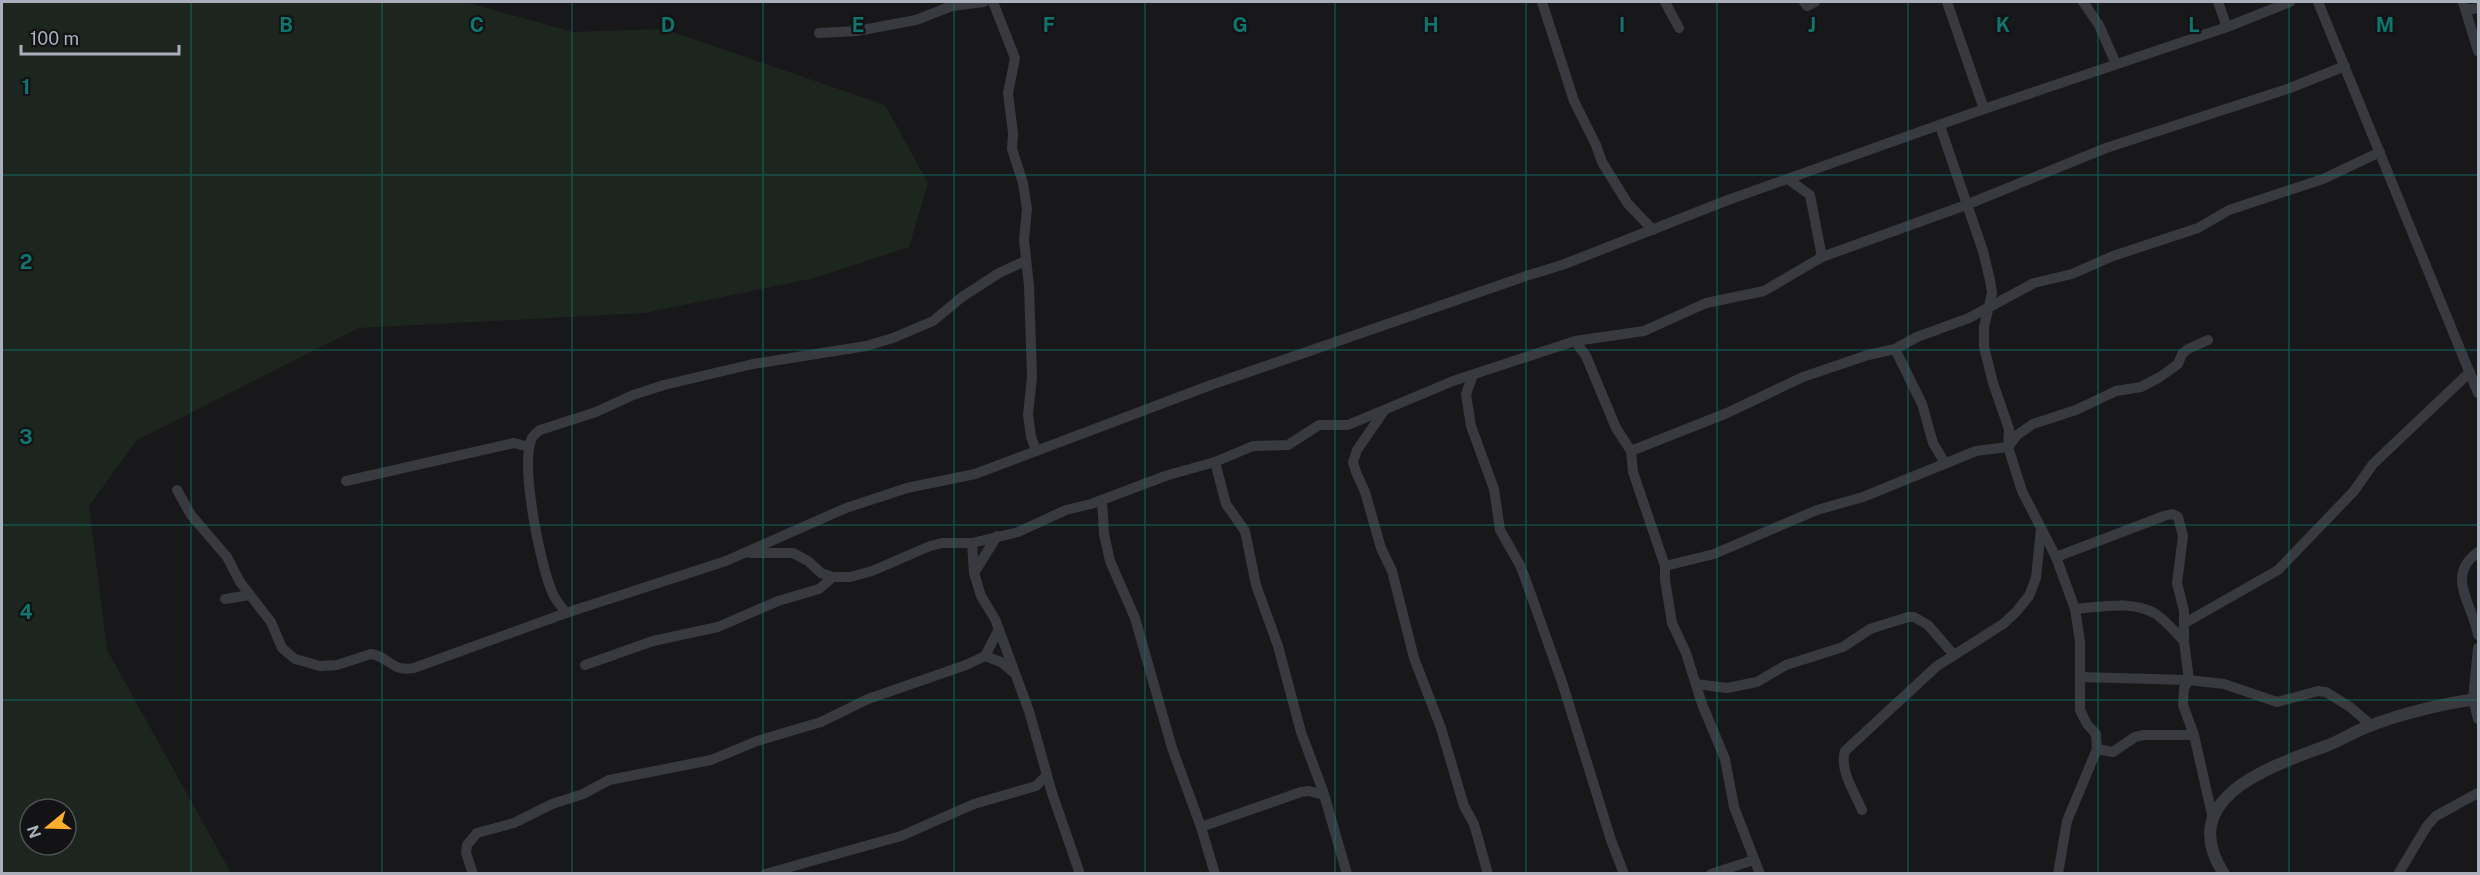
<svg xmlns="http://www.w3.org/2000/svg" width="2480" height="875" viewBox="0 0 2480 875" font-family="'Public Sans',sans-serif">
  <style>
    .green { fill: #1d261e; fill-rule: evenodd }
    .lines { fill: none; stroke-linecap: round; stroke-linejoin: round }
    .minor { stroke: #383a3f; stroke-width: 10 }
    .tertiary { stroke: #383a3f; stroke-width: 12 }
    .grid { fill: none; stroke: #0f766e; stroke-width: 1.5; stroke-opacity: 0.55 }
    .grid-label { font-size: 20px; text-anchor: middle; font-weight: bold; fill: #0f766e; stroke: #131315; stroke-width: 4.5; stroke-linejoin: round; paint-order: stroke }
  </style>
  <rect width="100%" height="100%" fill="#18181a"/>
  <path class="green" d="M2,2H465L573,32L664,29L885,105L928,183L909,247L815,278L644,313L358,328L137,440L89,506L107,650L231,873H2ZM30,809H66V845H30Z"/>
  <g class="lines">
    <g class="minor">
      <path d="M993,2L1015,58L1008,93L1013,133L1012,149L1023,183L1027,209L1024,240L1029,286L1032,377L1028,414L1031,437L1036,450"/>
      <path d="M1542,2L1574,101L1596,145L1602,162L1628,204L1653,230"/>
      <path d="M1665,2L1679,28"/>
      <path d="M1804,2L1807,6L1815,2"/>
      <path d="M1947,2L1984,109"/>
      <path d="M2083,2L2099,25L2116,64"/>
      <path d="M2218,2L2227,27"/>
      <path d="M2318,2L2478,393"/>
      <path d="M2463,2L2478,51"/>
      <path d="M2466,10L2478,8"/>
      <path d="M819,33L857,31L916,20L952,6L984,2"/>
      <path d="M1940,126L1983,251L1990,280L1992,293L1984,327V347L1993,383L2009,429L2008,447L2022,491L2056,557L2075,609L2080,641V710L2087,724L2096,734L2097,749L2067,821L2058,874"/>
      <path d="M1788,179L1810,195L1822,257"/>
      <path d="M1575,341L1586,356L1616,428L1631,451L1633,472L1665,566V580L1672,623L1686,653L1702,704L1725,759L1734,807L1760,874"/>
      <path d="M1895,349L1922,404L1933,443L1945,463"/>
      <path d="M1473,375L1466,394L1471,426L1494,489L1500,530L1520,565L1525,578L1562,682L1611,840L1624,874"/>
      <path d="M1384,411L1357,450L1353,462L1356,472L1365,492L1381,548L1392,571L1414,658L1441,728L1464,806L1474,824L1488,874"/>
      <path d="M1631,451L1727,413L1803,377L1868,355L1895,349L1917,337L1969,318L2034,283L2072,274L2113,256L2198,228L2229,210L2323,179L2380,152"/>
      <path d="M1215,462L1226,504L1245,531L1256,585L1278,646L1301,732L1323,791L1347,874"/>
      <path d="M346,481L514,443L529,447"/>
      <path d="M177,490L191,515L227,557L240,582L271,622L282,648L295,659L320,666L337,665L371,654C390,657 391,672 414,668L566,613L726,561L846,508L907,488L975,474L1211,385L1529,275L1562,265L1728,200L1984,109L2227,27L2290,2"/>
      <path d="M1102,500L1104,534L1110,561L1135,618L1172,748L1201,827L1215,874"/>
      <path d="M972,543L974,573L981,596L995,619L1029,711L1052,793L1080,874"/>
      <path d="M2478,552C2445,576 2472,602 2478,635"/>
      <path d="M750,553H793L808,561L821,573L833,577H850L872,571L930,546L942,543H972L1018,532L1066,510L1091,504L1168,475L1215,462L1253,446L1288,445L1319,425H1348L1453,381L1575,341L1644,331L1706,303L1764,291L1822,257L1966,205L2106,148L2290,88L2345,66"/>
      <path d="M2056,557L2164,516L2172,514L2178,517L2183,536L2177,583L2184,611V641L2189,680L2184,688L2183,705L2194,735L2213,819"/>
      <path d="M1665,566L1714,554L1817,510L1863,497L1976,451L2008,447L2017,435L2033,424L2076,410L2116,391L2141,387L2160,377L2178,364L2182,354L2188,349L2208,340"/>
      <path d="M974,573L997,536"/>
      <path d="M225,599L250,595"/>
      <path d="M2075,609C2101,607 2132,600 2156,614C2166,621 2175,632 2184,641"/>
      <path d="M566,613C562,607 556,601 553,594C540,566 521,468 531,440C533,435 536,433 540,430L596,412L633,395L664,385L753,364L866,346L893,338L933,321L962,297L999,273L1025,261"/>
      <path d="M2185,623L2278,570L2354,491L2373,464L2470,372"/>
      <path d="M2478,648L2473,699L2478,719"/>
      <path d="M985,656L1001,662L1013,672"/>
      <path d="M585,665L653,641L718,627L778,601L819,589L833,577"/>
      <path d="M2080,677L2189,680L2224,684L2277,702L2318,691L2326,692L2350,707L2371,725"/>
      <path d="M1696,684L1727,688L1757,682L1786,665L1843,647L1870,629L1908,617H1914L1928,625L1954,655"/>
      <path d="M2097,749L2113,752L2135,737L2144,735H2194"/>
      <path d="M1862,810C1855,793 1839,770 1845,751L1937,666L2003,624L2016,612L2029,596L2036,578L2041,528"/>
      <path d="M1201,827L1301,792L1309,791L1324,795"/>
      <path d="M473,874L466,853L467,845L477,833L514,823L552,804L583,794L609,780L711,760L757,741L821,722L868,699L966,665L985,656L999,629"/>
      <path d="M765,874L901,836L974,804L1036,786L1047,775"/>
      <path d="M1711,874L1754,860"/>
      <path d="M2398,874L2427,826L2436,816L2478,793"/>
    </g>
    <path class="tertiary" d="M2224,874C2174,797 2272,766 2326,746C2340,741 2353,732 2367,727C2400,714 2444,703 2478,699"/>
  </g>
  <path class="grid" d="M191,2V874M382,2V874M572,2V874M763,2V874M954,2V874M1145,2V874M1335,2V874M1526,2V874M1717,2V874M1908,2V874M2098,2V874M2289,2V874M2,175H2478M2,350H2478M2,525H2478M2,700H2478"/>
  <g class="grid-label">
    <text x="286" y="32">B</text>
    <text x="477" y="32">C</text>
    <text x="668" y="32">D</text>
    <text x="858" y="32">E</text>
    <text x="1049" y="32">F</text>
    <text x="1240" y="32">G</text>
    <text x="1431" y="32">H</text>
    <text x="1622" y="32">I</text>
    <text x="1812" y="32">J</text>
    <text x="2003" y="32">K</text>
    <text x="2194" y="32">L</text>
    <text x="2385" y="32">M</text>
    <text x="26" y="94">1</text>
    <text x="26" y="269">2</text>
    <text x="26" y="444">3</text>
    <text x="26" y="619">4</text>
  </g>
  <rect width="2480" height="875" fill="none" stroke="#a9afbb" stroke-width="6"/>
  <g transform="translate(48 827) rotate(251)"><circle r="28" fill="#131315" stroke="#4f5157" stroke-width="1.5"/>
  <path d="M0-4.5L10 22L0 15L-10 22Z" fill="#ffae2b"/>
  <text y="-9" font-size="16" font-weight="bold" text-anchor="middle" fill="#a9afbb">N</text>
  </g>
  <path d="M21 45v9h158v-9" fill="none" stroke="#a9afbb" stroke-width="3"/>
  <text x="30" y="45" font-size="18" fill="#a9afbb" stroke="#131315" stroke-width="4.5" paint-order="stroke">100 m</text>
</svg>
